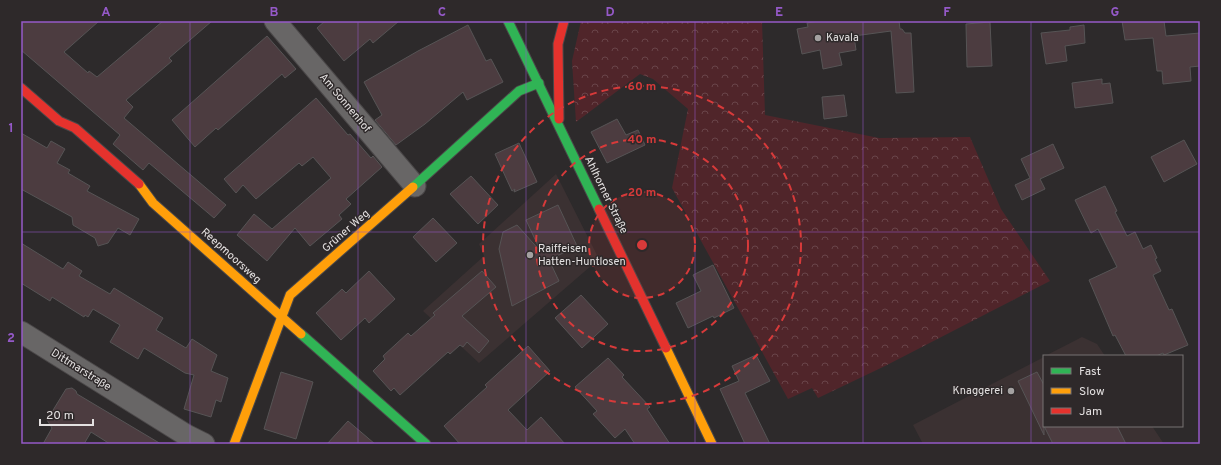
<svg xmlns="http://www.w3.org/2000/svg" width="1221" height="465" viewBox="0 0 1221 465" font-family="Overpass,sans-serif">
  <style>
    .built { fill: #3b3132 }
    .forest { fill: url(#forest-crowns) }
    .building { fill: #4c3c40; stroke: #565455 }
    .lines { fill: none; stroke-linecap: round; stroke-linejoin: round }
    .street-casing { stroke: #4b4849; stroke-width: 23 }
    .fast-casing { stroke: #4b4849; stroke-width: 11 }
    .slow-casing { stroke: #4b4849; stroke-width: 11 }
    .jam-casing { stroke: #4b4849; stroke-width: 11 }
    .street { stroke: #686666; stroke-width: 21 }
    .fast { stroke: #30b455; stroke-width: 9 }
    .slow { stroke: #ff9f0a; stroke-width: 9 }
    .jam { stroke: #e5322d; stroke-width: 9 }
    .grid { fill: none; stroke: #9559c8; stroke-width: 1; stroke-opacity: 0.55 }
    .ring { fill: none; stroke: #d73a3a; stroke-width: 2; stroke-dasharray: 7 5 }
    .poi-dot { fill: #a4a1a1; stroke: #2e292a; stroke-width: 1.5 }
    .labels { text-anchor: middle; dominant-baseline: central; stroke-width: 3; stroke-linejoin: round; paint-order: stroke }
    .poi-label { font-size: 11px; fill: #e4e1e1; stroke: #2e292a; text-anchor: start }
    .street-label { font-size: 11px; fill: #e4e1e1; stroke: #2e292a }
    .centre { fill: #d73a3a; stroke: #2e292a; stroke-width: 2 }
    .ring-label { font-size: 12px; text-anchor: middle; font-weight: bold; fill: #d73a3a; stroke: #2e292a; stroke-width: 3; stroke-linejoin: round; paint-order: stroke }
    .neatline { fill: none; stroke: #9559c8; stroke-width: 1.5 }
    .grid-label { font-size: 13px; text-anchor: middle; font-weight: bold; fill: #9559c8 }
  </style>
  <defs>
    <pattern id="forest-crowns" width="20" height="18" patternUnits="userSpaceOnUse"><rect width="20" height="18" fill="#50252a"/><path d="M2 6a3 3 0 1 1 6 0M12 15a3 3 0 1 1 6 0" fill="none" stroke="#694449"/></pattern>
  </defs>
  <rect width="100%" height="100%" fill="#2d2a2b"/>
  <g class="built">
    <path d="M556,174L599,259L479,363L423,311L484,256L479,244Z"/>
    <path d="M1082,337L1097,344L1105,356H1045Z"/>
    <path d="M1044,357V426H1152L1164,444H923L913,425Z"/>
  </g>
  <path class="forest" d="M581,21H762L765,115L879,138L970,137L1001,209L1050,281L885,366L818,398L812,388L788,399L672,188L688,109L653,79L640,74L576,122L572,61Z"/>
  <g class="building">
    <path d="M21,21H99L64,52L88,73L89,71L97,77L163,21H212L169,58L172,61L126,100L133,107L124,118L226,205L214,218L149,163L143,170L113,144L120,135L21,50Z"/>
    <path d="M325,21H399L373,43L370,39L344,61L317,28Z"/>
    <path d="M819,21H899L900,29H902L905,33H911L914,92L896,93L891,31L854,36L856,50L839,53L842,65L823,69L820,50L802,54L797,29L808,27L807,23Z"/>
    <path d="M1122,21H1164L1166,36L1200,33V66L1190,67L1191,81L1163,84L1162,71H1157L1153,38L1125,40Z"/>
    <path d="M990,22L992,66L967,67L966,24Z"/>
    <path d="M468,25L486,61L491,59L503,82L467,100L463,92L425,124L396,145L375,120L382,115L364,82L418,51Z"/>
    <path d="M1084,25L1085,43L1065,46L1067,61L1046,64L1041,33L1070,30V27Z"/>
    <path d="M267,36L296,69L285,78L282,74L218,130L216,128L195,147L172,120Z"/>
    <path d="M1102,79V84L1110,83L1113,103L1075,108L1072,83Z"/>
    <path d="M844,95L847,116L824,119L822,97Z"/>
    <path d="M316,98L348,135L350,134L371,158L373,156L382,167L346,199L351,204L339,215L342,219L310,246L295,228L267,261L237,235L254,214L272,229L331,178L313,157L302,166L299,163L256,199L243,185L236,193L224,179Z"/>
    <path d="M617,119L626,135L638,130L645,145L607,163L591,132Z"/>
    <path d="M21,133L47,148L51,141L65,149L57,163L70,170L68,173L90,186L87,191L139,219L130,235L118,228L108,243L98,246L95,238L73,225L72,217L21,189Z"/>
    <path d="M1184,140L1197,164L1164,182L1151,157Z"/>
    <path d="M519,143L537,182L514,192L515,189L512,191L495,154Z"/>
    <path d="M1053,144L1064,168L1040,179L1045,189L1022,200L1015,185L1030,178L1021,159Z"/>
    <path d="M471,176L498,205L478,224L450,194Z"/>
    <path d="M1105,186L1117,211L1115,212L1127,236L1135,232L1143,249L1151,245L1157,258L1155,259L1161,271L1153,275L1169,310L1172,309L1188,345L1164,355L1163,353L1156,356H1126L1115,335L1113,336L1089,280L1117,267L1098,229L1091,233L1075,200Z"/>
    <path d="M558,205L577,246L549,260L559,281L512,306L499,249L503,232L517,225L541,252L526,220Z"/>
    <path d="M433,218L457,243L436,262L413,237Z"/>
    <path d="M21,243L63,269L68,262L82,271L79,276L110,294L114,288L163,318L156,330L186,348L192,339L217,355L211,371L228,378L221,402L216,400L211,417L184,409L194,375L185,373L144,348L138,359L110,342L120,325L93,309L88,317L85,315L84,317L52,297L50,301L21,283Z"/>
    <path d="M713,265L734,308L714,318L713,316L688,328L676,303L701,291L693,275Z"/>
    <path d="M369,271L395,299L369,323L365,318L341,340L316,313L342,289L346,293Z"/>
    <path d="M482,271L496,287L462,316L489,341L479,353L467,342L463,347L460,345L450,354L448,352L400,395L394,388L391,391L373,371L385,359L383,356L408,333L411,336L435,315L433,313Z"/>
    <path d="M581,295L608,324L582,348L555,318Z"/>
    <path d="M528,346L550,371L508,410L527,430L541,417L565,444H460L444,426L487,387L485,385Z"/>
    <path d="M756,355L770,381L745,393L770,444H745L720,389L739,381L732,366Z"/>
    <path d="M608,358L624,375L622,377L650,407L647,409L670,444H635L625,429L615,438L593,414L597,411L575,387Z"/>
    <path d="M281,372L313,382L296,439L264,429Z"/>
    <path d="M1037,372L1044,385V426H1117L1126,444H1053L1044,426V435L1018,381Z"/>
    <path d="M72,388L76,391L77,394L161,444H110L91,432L84,444H43L52,428L47,420L66,389Z"/>
    <path d="M348,421L375,444H327Z"/>
  </g>
  <g class="lines">
    <g class="street-casing">
      <g id="street">
        <path d="M275,21L415,186"/>
        <path d="M21,332L186,435L204,444"/>
      </g>
    </g>
    <g class="fast-casing">
      <g id="fast">
        <path d="M508,21L599,209"/>
        <path d="M413,187L519,91L539,83"/>
        <path d="M301,334L426,444"/>
      </g>
    </g>
    <g class="slow-casing">
      <g id="slow">
        <path d="M139,184L153,203L301,334"/>
        <path d="M666,348L712,444"/>
        <path d="M234,444L290,295L413,187"/>
      </g>
    </g>
    <g class="jam-casing">
      <g id="jam">
        <path d="M21,88L59,121L75,128L139,184"/>
        <path d="M559,119L558,44L564,21"/>
        <path d="M599,209L666,348"/>
      </g>
    </g>
    <use href="#street" class="street"/>
    <use href="#fast" class="fast"/>
    <use href="#slow" class="slow"/>
    <use href="#jam" class="jam"/>
  </g>
  <path class="grid" d="M190,21V444M358,21V444M526,21V444M695,21V444M863,21V444M1031,21V444M21,232H1200"/>
  <circle cx="642" cy="245" r="53" fill="#d73a3a" fill-opacity=".12"/>
  <g class="ring">
    <circle cx="642" cy="245" r="53"/>
    <circle cx="642" cy="245" r="106"/>
    <circle cx="642" cy="245" r="159"/>
  </g>
  <g class="poi-dot">
    <circle cx="818" cy="38" r="4"/>
    <circle cx="530" cy="255" r="4"/>
    <circle cx="1011" cy="391" r="4"/>
  </g>
  <g class="labels">
    <g class="poi-label">
      <text x="826" y="38">Kavala</text>
      <text x="538" y="249">Raiffeisen<tspan x="538" dy="13">Hatten-Huntlosen</tspan></text>
      <text x="1003" y="391" text-anchor="end">Knaggerei</text>
    </g>
    <g class="street-label">
      <text transform="translate(345 103) rotate(50)">Am Sonnenhof</text>
      <text transform="translate(606 195) rotate(64)">Ahlhorner Straße</text>
      <text transform="translate(346 231) rotate(-41)">Grüner Weg</text>
      <text transform="translate(231 256) rotate(42)">Reepmoorsweg</text>
      <text transform="translate(81 370) rotate(32)">Dittmarstraße</text>
    </g>
  </g>
  <circle cx="642" cy="245" r="6" class="centre"/>
  <g class="ring-label">
    <text x="642" y="90">60 m</text>
    <text x="642" y="143">40 m</text>
    <text x="642" y="196">20 m</text>
  </g>
  <rect width="1221" height="465" fill="none" stroke="#2e292a" stroke-width="44"/>
  <rect x="1043" y="355" width="140" height="72" fill="#2e292a" stroke="#777373"/>
  <rect x="1051" y="368" width="20" height="6" fill="#30b455" stroke="#777373"/>
  <text x="1079" y="375" font-size="12" fill="#e4e1e1">Fast</text>
  <rect x="1051" y="388" width="20" height="6" fill="#ff9f0a" stroke="#777373"/>
  <text x="1079" y="395" font-size="12" fill="#e4e1e1">Slow</text>
  <rect x="1051" y="408" width="20" height="6" fill="#e5322d" stroke="#777373"/>
  <text x="1079" y="415" font-size="12" fill="#e4e1e1">Jam</text>
  <path d="M40 419v6h53v-6" fill="none" stroke="#e4e1e1" stroke-width="2"/>
  <text x="46" y="419" font-size="12" fill="#e4e1e1" stroke="#2e292a" stroke-width="3" paint-order="stroke">20 m</text>
  <rect x="22" y="22" width="1177" height="421" class="neatline"/>
  <g class="grid-label">
    <text x="106" y="16">A</text>
    <text x="274" y="16">B</text>
    <text x="442" y="16">C</text>
    <text x="610" y="16">D</text>
    <text x="779" y="16">E</text>
    <text x="947" y="16">F</text>
    <text x="1115" y="16">G</text>
    <text x="11" y="132">1</text>
    <text x="11" y="342">2</text>
  </g>
</svg>
